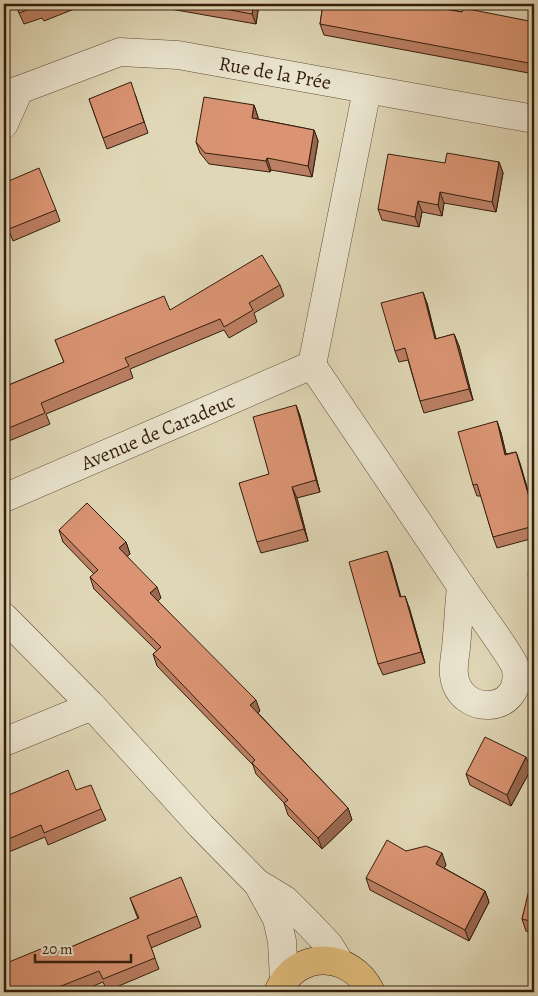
<svg xmlns="http://www.w3.org/2000/svg" width="538" height="996" viewBox="0 0 538 996" font-family="Alegreya,serif">
  <style>
    .lines { fill: none; stroke-linecap: round; stroke-linejoin: round }
    .minor-casing { stroke: #5f4c36; stroke-width: 29 }
    .major-casing { stroke: #341d0c; stroke-width: 29 }
    .minor { stroke: #ebe5d0; stroke-width: 28 }
    .major { stroke: #e0bc7b; stroke-width: 28 }
    .wall { fill: #bb7f63; stroke: #341d0c }
    .shaded-wall { fill: #996850; stroke: #341d0c }
    .building { fill: #da9473; stroke: #341d0c }
    .labels { text-anchor: middle; dominant-baseline: central; stroke-width: 5; stroke-linejoin: round; paint-order: stroke }
    .street-label { font-size: 20px; fill: #341d0c; stroke: #ebe5d0 }
  </style>
  <rect width="100%" height="100%" fill="#e0d7b6"/>
  <filter id="stains"><feTurbulence type="fractalNoise" baseFrequency=".004" numOctaves="4"/><feColorMatrix values="0 0 0 0 .2 0 0 0 0 .09 0 0 0 0 .02 0 0 0 .5 -.17"/></filter>
  <radialGradient id="worn" r=".72"><stop offset=".6" stop-color="#630" stop-opacity="0"/><stop offset="1" stop-color="#630" stop-opacity=".3"/></radialGradient>
  <g class="lines">
    <g class="minor-casing">
      <g id="minor">
        <path d="M19,90L120,52L178,55L534,119"/>
        <path d="M4,95L19,90L4,124"/>
        <path d="M312,365L461,586"/>
        <path d="M4,498L312,365L367,90"/>
        <path d="M461,586C470,600 514,659 516,669C523,715 459,717 454,675C453,666 455,656 456,648C458,627 459,607 461,586Z"/>
        <path d="M4,617L92,706L201,826L257,883L285,900L309,924L329,945L340,963"/>
        <path d="M4,742L92,706"/>
        <path d="M259,886L277,919L282,941L284,980"/>
      </g>
    </g>
    <g class="major-casing">
      <path id="major" d="M278,992C297,949 351,951 371,992"/>
    </g>
    <use href="#minor" class="minor"/>
    <use href="#major" class="major"/>
  </g>
  <g class="wall">
    <path d="M15,4H87L44,21L42,18L24,24Z"/>
    <path d="M142,4H259L256,24Z"/>
    <path d="M323,4H419L462,12L534,22V74L324,35L320,24Z"/>
    <path d="M135,94L148,133L107,149L89,99Z"/>
    <path d="M254,105L258,117V119L314,130L318,141L312,177L271,170L270,172L209,164L200,153L196,142Z"/>
    <path d="M499,162L503,173L496,212L444,203L442,216L422,212L419,227L382,220L378,209L445,163Z"/>
    <path d="M4,183L56,210L60,221L13,241L4,218Z"/>
    <path d="M280,285L284,296L254,313L257,322L229,338L224,330L130,369L133,378L46,414L50,424L4,443V387L64,362L55,340L170,310Z"/>
    <path d="M427,303L436,339L454,334L459,346L473,400L424,413L420,401L408,360L399,362L395,351Z"/>
    <path d="M296,405L300,416L320,492L297,498L308,541L261,553L257,542L269,474Z"/>
    <path d="M497,421L501,433L506,454L516,452L534,511V538L497,548L493,537L481,496H477L473,485Z"/>
    <path d="M59,530L126,542L130,554L127,556L161,598L158,601L260,711L258,713L348,808L352,820L322,849L288,815L284,803L256,774L253,765L157,666L153,654L157,651L94,589L90,577L94,574L63,542Z"/>
    <path d="M391,562L401,597L409,607L425,663L383,675L378,664Z"/>
    <path d="M531,769L511,806L470,785L466,774Z"/>
    <path d="M76,790L101,809L106,820L48,845L45,837L4,854V797Z"/>
    <path d="M406,851L446,865L444,868L485,891L489,902L469,941L370,890L366,878Z"/>
    <path d="M534,877V933L526,931L522,919Z"/>
    <path d="M130,898L197,916L201,927L151,948L159,969L107,991L103,982L79,992H4L52,955L138,919Z"/>
  </g>
  <g class="shaded-wall">
    <path d="M254,4H259L256,24L252,14Z"/>
    <path d="M254,105L258,117L256,129L252,118Z"/>
    <path d="M314,130L318,141L312,177L308,166Z"/>
    <path d="M267,158L271,170L270,172L266,161Z"/>
    <path d="M499,162L503,173L496,212L492,202Z"/>
    <path d="M440,192L444,203L442,216L438,205Z"/>
    <path d="M418,201L422,212L419,227L415,217Z"/>
    <path d="M423,292L427,303L439,351L435,339Z"/>
    <path d="M454,334L459,346L473,400L469,389Z"/>
    <path d="M296,405L300,416L320,492L316,480Z"/>
    <path d="M497,421L501,433L509,466L505,455Z"/>
    <path d="M516,452L520,463L534,511V514Z"/>
    <path d="M292,487L297,498L308,541L304,529Z"/>
    <path d="M126,542L130,554L123,560L119,548Z"/>
    <path d="M387,551L391,562L404,609L400,597Z"/>
    <path d="M157,587L161,598L154,605L150,593Z"/>
    <path d="M405,596L409,607L425,663L421,652Z"/>
    <path d="M256,700L260,711L254,716L250,705Z"/>
    <path d="M526,757L531,769L511,806L507,795Z"/>
    <path d="M348,808L352,820L322,849L318,838Z"/>
    <path d="M442,853L446,865L440,875L436,864Z"/>
    <path d="M485,891L489,902L469,941L465,930Z"/>
  </g>
  <g class="building">
    <path d="M16,4H55L40,10L38,6L19,13Z"/>
    <path d="M197,4H254L252,14Z"/>
    <path d="M323,4H415L462,12L463,8L534,22V64L320,24Z"/>
    <path d="M131,82L144,122L103,138L89,99Z"/>
    <path d="M204,97L254,105L252,118L314,130L308,166L267,158L266,161L205,153L196,142Z"/>
    <path d="M447,153L499,162L492,202L440,192L438,205L418,201L415,217L378,209L388,154L445,163Z"/>
    <path d="M39,168L56,210L9,229L4,216V183Z"/>
    <path d="M262,255L280,285L249,303L253,310L224,327L220,319L125,358L129,366L41,403L45,413L4,430V387L64,362L55,340L164,296L170,310Z"/>
    <path d="M423,292L435,339L454,334L469,389L420,401L405,348L395,351L381,303Z"/>
    <path d="M296,405L316,480L292,487L304,529L257,542L239,483L269,474L253,417Z"/>
    <path d="M497,421L505,455L516,452L534,514V526L493,537L477,484L473,485L458,432Z"/>
    <path d="M87,503L126,542L119,548L157,587L150,593L256,700L250,705L348,808L318,838L284,803L288,800L252,763L255,760L153,654L161,647L90,577L98,570L59,530Z"/>
    <path d="M387,551L400,597L405,596L421,652L378,664L349,562Z"/>
    <path d="M534,573V598L528,574Z"/>
    <path d="M485,737L526,757L507,795L466,774Z"/>
    <path d="M68,770L76,790L91,785L101,809L44,833L41,825L4,841V797Z"/>
    <path d="M387,840L406,851L426,846L442,853L436,864L485,891L465,930L366,878Z"/>
    <path d="M181,877L197,916L147,936L155,958L103,979L99,971L46,992H4V964L48,946L52,955L139,918L130,898Z"/>
    <path d="M532,877H534V922L522,919Z"/>
  </g>
  <g class="labels">
    <g class="street-label">
      <text transform="translate(275 73) rotate(10)">Rue de la Prée</text>
      <text transform="translate(158 432) rotate(-23)">Avenue de Caradeuc</text>
    </g>
  </g>
  <rect width="538" height="996" fill="none" stroke="#e0d7b6" stroke-width="20"/>
  <rect x="5" y="5" width="528" height="986" fill="none" stroke="#341d0c" stroke-width="2.5"/>
  <rect x="10" y="10" width="518" height="976" fill="none" stroke="#341d0c"/>
  <path d="M35 954v8h96v-8" fill="none" stroke="#341d0c" stroke-width="2.5"/>
  <text x="42" y="954" font-size="15" fill="#341d0c" stroke="#ebe5d0" stroke-width="4" paint-order="stroke">20 m</text>
  <rect width="100%" height="100%" filter="url(#stains)"/>
  <rect width="100%" height="100%" fill="url(#worn)"/>
</svg>
